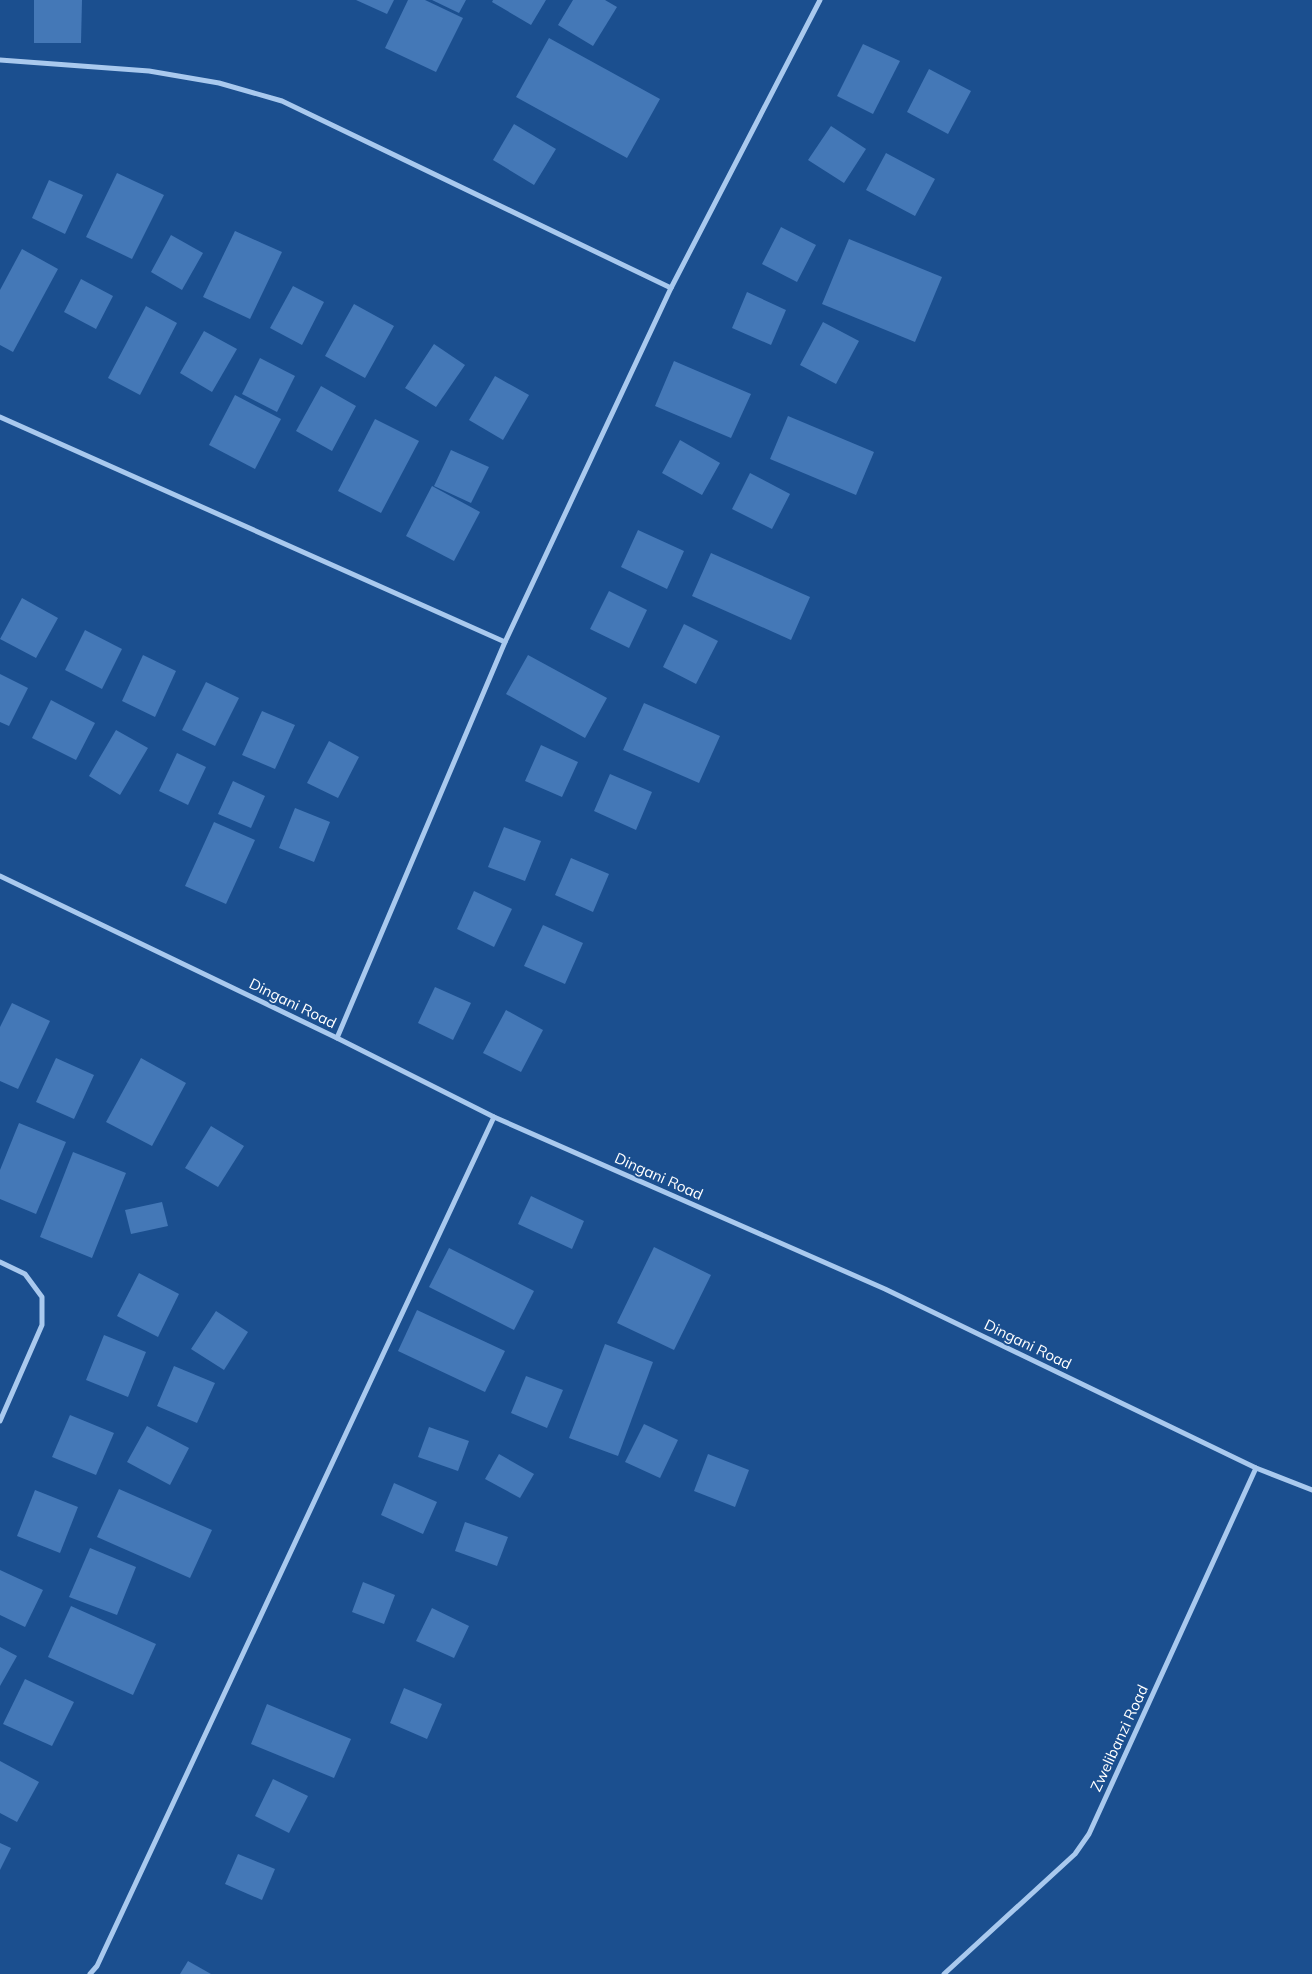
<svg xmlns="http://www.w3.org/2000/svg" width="1312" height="1974" viewBox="0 0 1312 1974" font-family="Mulish,sans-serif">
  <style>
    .building { fill: #4478b7 }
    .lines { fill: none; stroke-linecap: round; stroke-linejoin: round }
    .minor { stroke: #a9c9ee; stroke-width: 5 }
    .labels { text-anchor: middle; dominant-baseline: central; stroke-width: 4; stroke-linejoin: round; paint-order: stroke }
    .street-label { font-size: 15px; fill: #fff; stroke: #1b4f8f }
  </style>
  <rect width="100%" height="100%" fill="#1b4f8f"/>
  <g class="building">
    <path d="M34,0H82L81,43H34Z"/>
    <path d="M356,0H394L387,14Z"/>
    <path d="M408,0H425L463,18L436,72L385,48Z"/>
    <path d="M432,0H466L459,13Z"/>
    <path d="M493,0H546L531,25L492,2Z"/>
    <path d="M573,0H605L617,7L593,46L558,25Z"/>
    <path d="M549,38L660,99L627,158L516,97Z"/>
    <path d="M863,44L900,61L873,114L837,96Z"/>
    <path d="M929,69L971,91L948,134L907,112Z"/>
    <path d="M514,124L556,149L534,185L493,160Z"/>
    <path d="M831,126L866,149L844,183L808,160Z"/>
    <path d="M886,153L935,179L915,216L866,190Z"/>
    <path d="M117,173L164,195L132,259L86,237Z"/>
    <path d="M49,180L83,195L65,234L32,218Z"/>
    <path d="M781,227L816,245L797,282L762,264Z"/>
    <path d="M235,231L282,252L250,319L203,297Z"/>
    <path d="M171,235L203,253L182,290L151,272Z"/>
    <path d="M849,239L942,277L915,342L822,304Z"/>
    <path d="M22,249L58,269L13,352L0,345V290Z"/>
    <path d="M81,279L113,296L96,329L64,312Z"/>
    <path d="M293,286L324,302L302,345L270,328Z"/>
    <path d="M747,292L786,310L771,345L732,328Z"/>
    <path d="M354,304L394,326L365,378L325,356Z"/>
    <path d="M146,306L177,323L140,395L108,378Z"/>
    <path d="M823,322L859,341L836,384L800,365Z"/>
    <path d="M204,331L237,349L212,392L180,373Z"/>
    <path d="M434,344L465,365L436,407L405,388Z"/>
    <path d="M260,358L295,376L277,412L242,394Z"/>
    <path d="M674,361L751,394L731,438L655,406Z"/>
    <path d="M495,376L529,395L503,440L469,420Z"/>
    <path d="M321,386L356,406L332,451L296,431Z"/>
    <path d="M235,395L281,419L255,469L209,445Z"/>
    <path d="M788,416L874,452L856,495L770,459Z"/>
    <path d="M375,419L419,441L381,513L338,491Z"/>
    <path d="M680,440L720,463L702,495L662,473Z"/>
    <path d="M451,450L489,467L471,503L434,486Z"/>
    <path d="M750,473L790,494L772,529L732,509Z"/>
    <path d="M432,486L480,512L454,561L406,536Z"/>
    <path d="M638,530L684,551L667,589L621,567Z"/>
    <path d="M711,553L810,597L791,640L692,596Z"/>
    <path d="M609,591L647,610L629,648L590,629Z"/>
    <path d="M22,598L58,618L36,658L0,639Z"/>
    <path d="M684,624L718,641L696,684L663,667Z"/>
    <path d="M85,630L122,649L102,689L65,670Z"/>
    <path d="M143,655L176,671L155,717L122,701Z"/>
    <path d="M528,655L607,698L585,738L506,694Z"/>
    <path d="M0,674L28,688L9,726L0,722Z"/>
    <path d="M206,682L239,698L215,746L182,730Z"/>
    <path d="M51,700L95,723L76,760L32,738Z"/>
    <path d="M644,703L720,736L699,783L623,750Z"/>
    <path d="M262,711L295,725L275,769L242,755Z"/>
    <path d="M116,730L148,748L120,795L89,776Z"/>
    <path d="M329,741L359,757L338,798L307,783Z"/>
    <path d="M541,745L578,762L562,797L525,781Z"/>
    <path d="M177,753L206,767L188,805L159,791Z"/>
    <path d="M610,774L652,792L636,830L594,811Z"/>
    <path d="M233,781L265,796L251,828L218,814Z"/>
    <path d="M295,808L330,822L314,862L279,848Z"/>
    <path d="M214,822L255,840L226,904L185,886Z"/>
    <path d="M504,827L541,841L525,881L488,867Z"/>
    <path d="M571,858L609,874L593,912L555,895Z"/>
    <path d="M474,891L512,909L494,947L457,929Z"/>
    <path d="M543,925L583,943L565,984L524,966Z"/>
    <path d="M435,987L471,1003L453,1040L418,1023Z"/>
    <path d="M12,1003L50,1021L18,1089L0,1081V1027Z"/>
    <path d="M506,1010L543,1030L521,1072L483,1053Z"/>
    <path d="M56,1058L94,1075L74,1119L36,1102Z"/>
    <path d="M141,1058L186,1083L152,1146L106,1122Z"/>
    <path d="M19,1123L66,1142L36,1214L0,1199V1170Z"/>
    <path d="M211,1126L244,1146L218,1187L185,1168Z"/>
    <path d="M73,1152L126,1173L92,1258L40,1237Z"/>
    <path d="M531,1196L584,1221L572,1249L518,1224Z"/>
    <path d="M162,1202L168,1226L131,1234L125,1210Z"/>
    <path d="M654,1247L711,1275L674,1350L617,1323Z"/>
    <path d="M449,1248L534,1291L514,1330L429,1287Z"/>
    <path d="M139,1273L179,1294L158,1337L117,1316Z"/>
    <path d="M417,1310L505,1351L485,1392L398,1351Z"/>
    <path d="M216,1311L248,1332L224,1370L191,1349Z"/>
    <path d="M104,1335L146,1352L128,1397L86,1380Z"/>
    <path d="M605,1344L653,1362L618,1456L569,1438Z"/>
    <path d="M174,1366L215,1383L197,1423L157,1406Z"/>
    <path d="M526,1376L563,1390L547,1428L511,1413Z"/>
    <path d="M70,1415L114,1433L96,1475L52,1457Z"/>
    <path d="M644,1424L678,1440L660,1478L625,1462Z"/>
    <path d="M147,1426L189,1448L170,1485L127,1462Z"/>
    <path d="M429,1427L469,1441L458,1471L418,1457Z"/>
    <path d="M499,1454L534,1474L520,1498L485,1479Z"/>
    <path d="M708,1454L749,1470L735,1507L694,1491Z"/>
    <path d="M394,1483L437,1502L423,1534L381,1515Z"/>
    <path d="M119,1489L212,1530L190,1578L97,1537Z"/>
    <path d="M35,1490L78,1507L60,1553L17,1536Z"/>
    <path d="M465,1522L508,1537L497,1566L455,1551Z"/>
    <path d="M90,1548L136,1567L117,1615L69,1597Z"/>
    <path d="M0,1570L43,1590L25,1627L0,1615Z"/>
    <path d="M363,1582L395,1595L384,1624L352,1612Z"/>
    <path d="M71,1606L156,1644L133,1695L48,1657Z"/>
    <path d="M432,1608L469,1626L454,1658L416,1641Z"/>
    <path d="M0,1647L17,1656L0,1686Z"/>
    <path d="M25,1679L74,1702L52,1746L3,1724Z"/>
    <path d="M404,1688L442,1704L427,1739L390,1723Z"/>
    <path d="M267,1704L351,1739L334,1778L251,1744Z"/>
    <path d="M0,1761L39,1782L17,1822L0,1813Z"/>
    <path d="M273,1779L308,1796L289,1833L255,1816Z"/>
    <path d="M0,1843L11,1848L0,1870Z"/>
    <path d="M238,1854L275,1869L262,1900L225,1884Z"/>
    <path d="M188,1961L211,1974H180Z"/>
  </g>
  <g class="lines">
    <g class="minor">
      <path d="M0,60L149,71L219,83L282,101L671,288"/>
      <path d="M0,417L505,642"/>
      <path d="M0,876L337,1038L494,1117L885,1289L1256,1468L1312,1490"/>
      <path d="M337,1038L505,642L671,288L820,0"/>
      <path d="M0,1262L25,1274L42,1297V1325L0,1421"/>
      <path d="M90,1974L97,1966L494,1117"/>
      <path d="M944,1974L1075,1854L1089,1834L1256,1468"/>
    </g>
  </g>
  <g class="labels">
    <g class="street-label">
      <text transform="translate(293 1003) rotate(26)">Dingani Road</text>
      <text transform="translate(659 1176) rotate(24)">Dingani Road</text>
      <text transform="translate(1028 1344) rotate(26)">Dingani Road</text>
      <text transform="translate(1119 1738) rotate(-65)">Zwelibanzi Road</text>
    </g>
  </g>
</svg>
